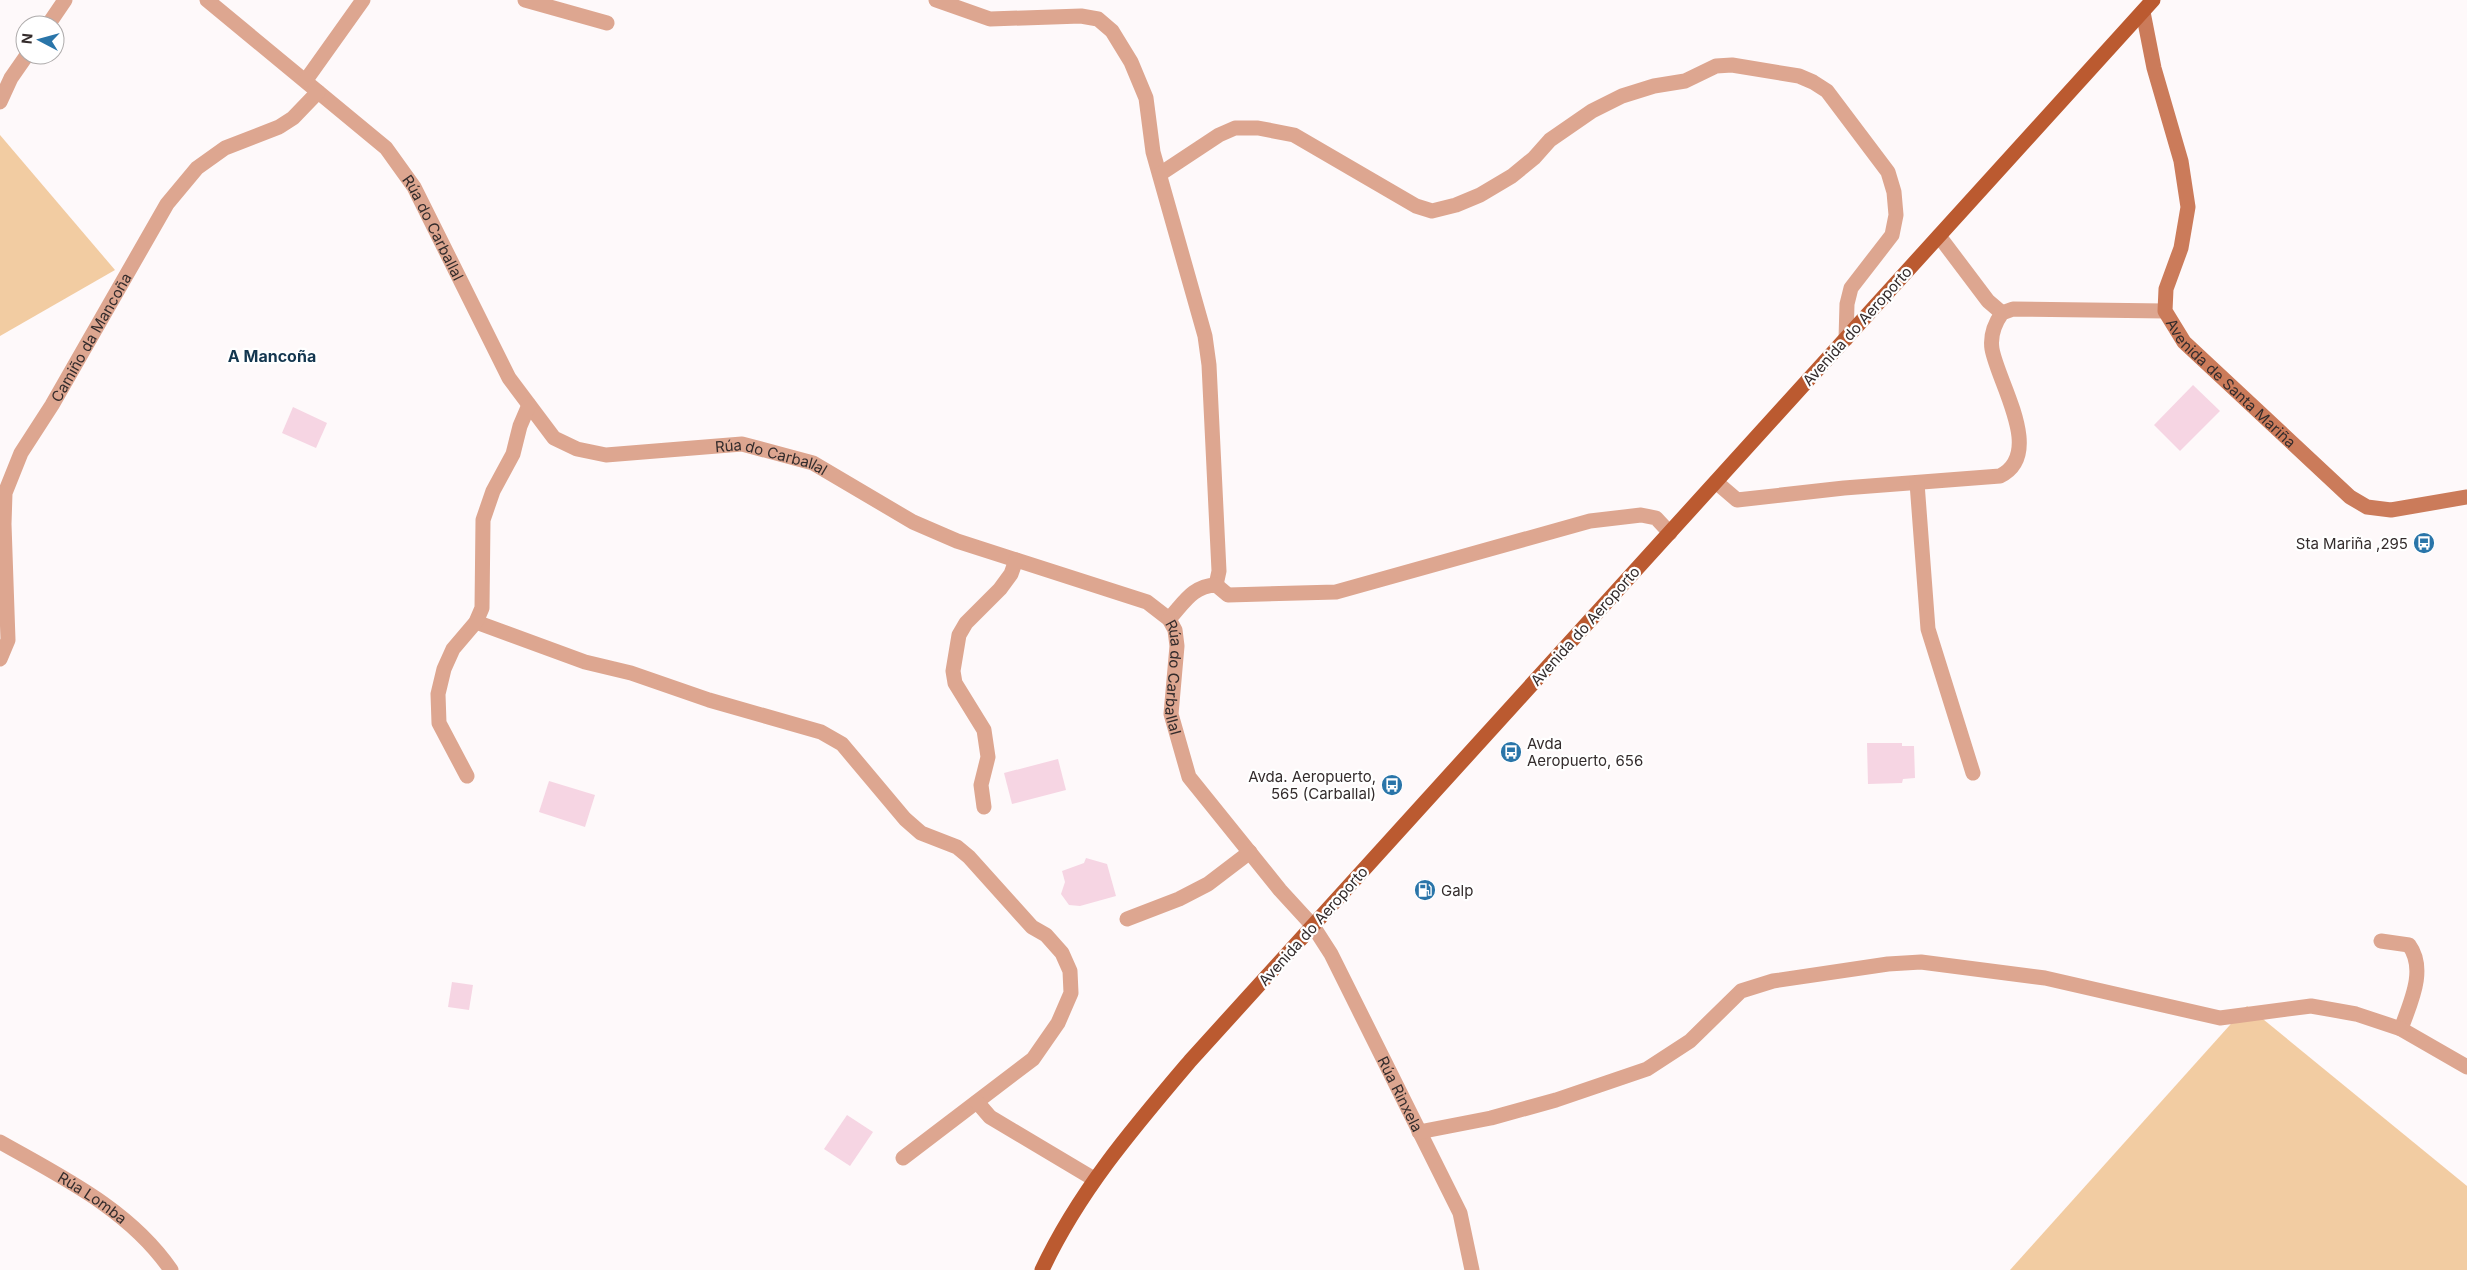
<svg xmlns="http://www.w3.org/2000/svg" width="2467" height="1270" viewBox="0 0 2467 1270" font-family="Inter,sans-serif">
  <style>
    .green { fill: #f2cca2 }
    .building { fill: #f6d5e3 }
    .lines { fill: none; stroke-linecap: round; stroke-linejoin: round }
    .minor { stroke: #dda690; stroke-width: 15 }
    .secondary { stroke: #cb7b5a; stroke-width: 15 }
    .primary { stroke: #bb5a30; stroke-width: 15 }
    .labels { text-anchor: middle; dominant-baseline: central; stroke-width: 4.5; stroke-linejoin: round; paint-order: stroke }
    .street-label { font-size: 15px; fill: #342c2c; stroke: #fff }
    .poi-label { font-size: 15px; fill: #342c2c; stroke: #fff; text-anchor: end }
    .neighbourhood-label { font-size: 16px; font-weight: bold; fill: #13364f; stroke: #fff }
  </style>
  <rect width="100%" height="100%" fill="#fef9fa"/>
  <g class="green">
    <path d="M0,135L115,270L0,336Z"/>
    <path d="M2247,1006L2467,1186V1270H2010Z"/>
  </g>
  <g class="building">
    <path d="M2193,385L2220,411L2180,451L2154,425Z"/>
    <path d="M293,407L327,423L316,448L282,433Z"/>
    <path d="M1867,743H1902V746H1914L1915,778L1903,779L1902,783L1868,784Z"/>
    <path d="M1058,759L1066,790L1012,804L1004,773Z"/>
    <path d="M549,781L595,795L585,827L539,812Z"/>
    <path d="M1086,858L1107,864L1116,896L1080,906L1069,905L1061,894L1065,882L1062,871L1084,863Z"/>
    <path d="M452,982L473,985L469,1010L448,1007Z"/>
    <path d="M847,1115L873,1132L850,1166L824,1149Z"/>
  </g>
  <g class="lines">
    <g class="minor">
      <path id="s1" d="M207,0L386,148L414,187L509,378L554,438L577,449L606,455L742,444L813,463L913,522L957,541L1147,602L1169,619L1175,630L1177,646L1171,714L1189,777L1280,890L1313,926L1331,954L1460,1213L1472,1270"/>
      <path d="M525,0L607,23"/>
      <path d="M936,0L990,19L1081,16L1098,19L1112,31L1131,62L1146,98L1153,152L1205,336L1209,365L1219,571L1216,585"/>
      <path d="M48,25L65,0"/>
      <path d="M306,80L363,0"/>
      <path d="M0,102L11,78L27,55"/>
      <path d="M1160,174L1219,135L1235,128H1258L1294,135L1416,206L1432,211L1456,205L1480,195L1512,176L1534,158L1550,140L1592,111L1622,96L1654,86L1685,81L1716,66L1732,65L1799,76L1813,82L1827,91L1888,172L1894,192L1896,215L1892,235L1851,288L1847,304L1846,339"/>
      <path d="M1939,236L1988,301L2002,313"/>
      <path d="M1716,482L1737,500L1844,488L2000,476C2045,454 1998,383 1992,349C1990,336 1995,323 2002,313L2013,309L2165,311"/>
      <path d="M1917,483L1928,629L1973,773"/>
      <path d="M1169,619C1184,603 1192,586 1216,585L1228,595L1336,592L1590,521L1641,515L1656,518L1670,533"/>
      <path d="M476,622L585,662L631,673L709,700L821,732L842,744L905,819L921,833L957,847L969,857L1032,927L1046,935L1062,953L1070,971L1071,993L1058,1023L1033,1059L903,1158"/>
      <path id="s2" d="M0,659L8,640L4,524L5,493L21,453L52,405L167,204L197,168L225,148L279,127L293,118L318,92"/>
      <path d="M467,776L439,723L438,694L444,669L453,649L476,622L482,608L483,520L493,491L513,454L520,426L529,405"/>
      <path d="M984,807L981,785L988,757L984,730L955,683L953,671L959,635L966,623L1000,589L1011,574L1016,560"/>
      <path d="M1127,919L1179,899L1208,884L1250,852"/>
      <path d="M2381,941L2409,945C2427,970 2410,1003 2401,1029"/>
      <path d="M977,1102L990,1117L1094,1179"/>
      <path d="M1419,1132L1491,1118L1556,1100L1647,1069L1690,1041L1741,991L1773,981L1888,964L1921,962L2045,978L2220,1018L2311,1006L2356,1014L2401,1029L2467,1067"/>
      <path id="s3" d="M0,1142C62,1177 130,1210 171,1270"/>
    </g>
    <path class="secondary" id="s4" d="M2143,12L2154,68L2181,161L2188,207L2181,248L2166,289L2165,311L2184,342L2350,497L2367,507L2391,510L2467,497"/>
    <path class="primary" d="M1042,1270C1079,1191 1134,1127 1190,1061L2153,0"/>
  </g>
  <defs>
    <g id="bus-disc" transform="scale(1.125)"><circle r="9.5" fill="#2a75a9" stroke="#fff"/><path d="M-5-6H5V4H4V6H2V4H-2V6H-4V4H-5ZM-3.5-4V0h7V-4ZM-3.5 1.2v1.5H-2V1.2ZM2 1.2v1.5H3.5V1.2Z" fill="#fff"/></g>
    <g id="fuel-disc" transform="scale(1.125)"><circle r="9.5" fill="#2a75a9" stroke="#fff"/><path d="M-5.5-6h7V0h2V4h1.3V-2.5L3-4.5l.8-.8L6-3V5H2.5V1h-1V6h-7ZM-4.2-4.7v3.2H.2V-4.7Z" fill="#fff"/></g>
  </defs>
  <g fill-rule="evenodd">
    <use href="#bus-disc" x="2424" y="543"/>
    <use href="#bus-disc" x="1511" y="752"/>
    <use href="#bus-disc" x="1392" y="785"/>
    <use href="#fuel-disc" x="1425" y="890"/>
  </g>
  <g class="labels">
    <g class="street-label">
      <text stroke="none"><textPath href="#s1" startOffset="325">Rúa do Carballal</textPath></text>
      <text transform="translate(1857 326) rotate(-48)">Avenida do Aeroporto</text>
      <text stroke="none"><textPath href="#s2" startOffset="346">Camiño da Mancoña</textPath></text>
      <text stroke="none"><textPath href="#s4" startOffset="406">Avenida de Santa Mariña</textPath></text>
      <text stroke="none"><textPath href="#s1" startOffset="791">Rúa do Carballal</textPath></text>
      <text transform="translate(1585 626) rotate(-48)">Avenida do Aeroporto</text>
      <text stroke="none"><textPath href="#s1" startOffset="1285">Rúa do Carballal</textPath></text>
      <text transform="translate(1313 926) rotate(-48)">Avenida do Aeroporto</text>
      <text stroke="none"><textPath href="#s1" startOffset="1771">Rúa Rinxela</textPath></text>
      <text stroke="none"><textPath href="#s3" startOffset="108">Rúa Lomba</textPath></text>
    </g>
    <g class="poi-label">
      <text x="2408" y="543">Sta Mariña ,295</text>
      <text x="1527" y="743" text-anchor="start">Avda<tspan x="1527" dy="17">Aeropuerto, 656</tspan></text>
      <text x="1376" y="776">Avda. Aeropuerto,<tspan x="1376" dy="17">565 (Carballal)</tspan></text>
      <text x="1441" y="890" text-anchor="start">Galp</text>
    </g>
    <g class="neighbourhood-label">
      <text x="272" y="356">A Mancoña</text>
    </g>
  </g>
  <g transform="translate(40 40) rotate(276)"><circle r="24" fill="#ffffff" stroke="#aeabab"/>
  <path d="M0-4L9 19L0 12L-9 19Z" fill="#2a75a9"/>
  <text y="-8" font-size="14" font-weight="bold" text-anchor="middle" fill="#342c2c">N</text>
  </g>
</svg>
